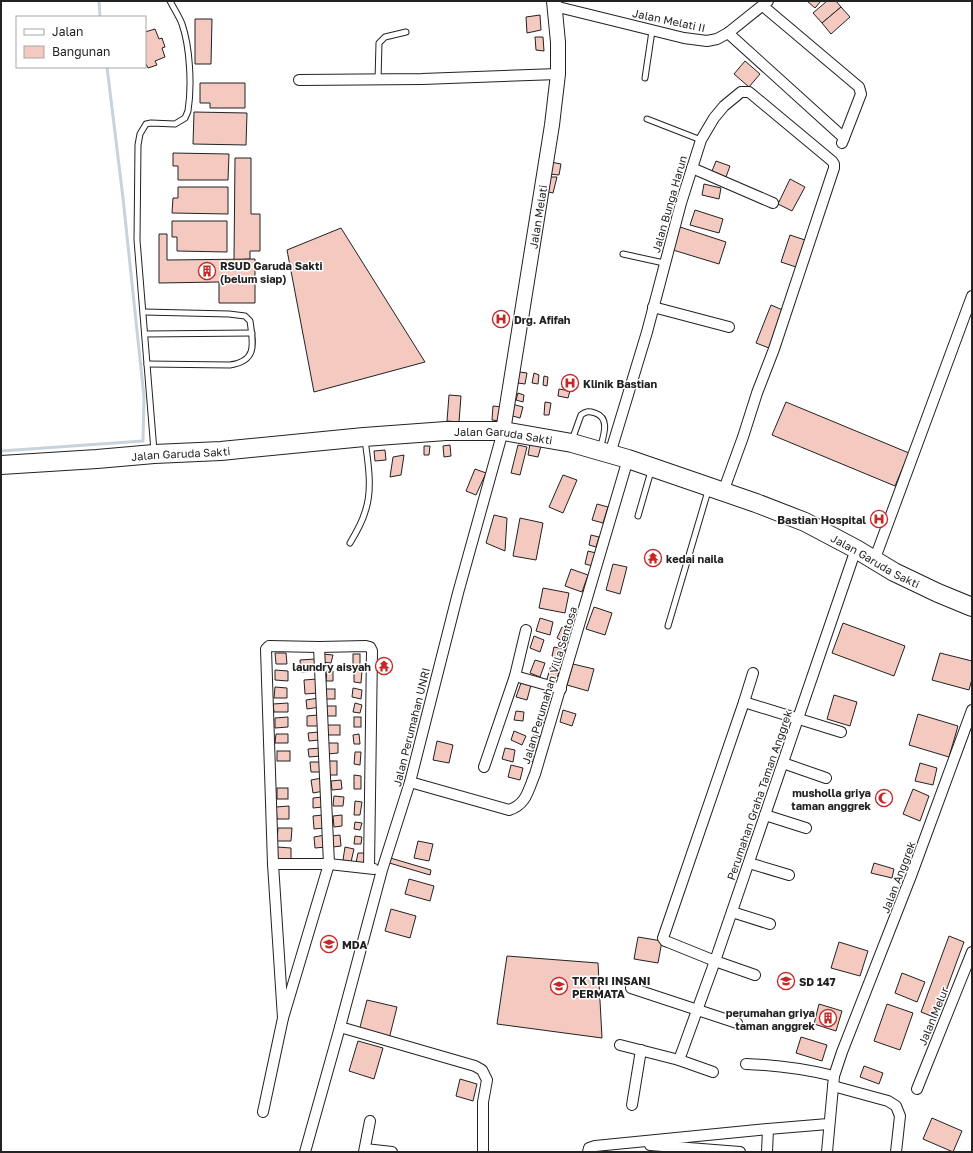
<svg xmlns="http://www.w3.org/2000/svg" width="973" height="1153" viewBox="0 0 973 1153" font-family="'Golos Text',sans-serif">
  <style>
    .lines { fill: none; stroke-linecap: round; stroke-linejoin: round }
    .stream { stroke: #c7d3dd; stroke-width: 3 }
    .building { fill: #f3c9c0; stroke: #222 }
    .lane-casing { stroke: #222; stroke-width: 7 }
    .street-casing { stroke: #222; stroke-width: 12 }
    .secondary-casing { stroke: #222; stroke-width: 16 }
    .highway-casing { stroke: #222; stroke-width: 20 }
    .lane { stroke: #fff; stroke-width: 5 }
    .street { stroke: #fff; stroke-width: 10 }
    .secondary { stroke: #fff; stroke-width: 14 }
    .highway { stroke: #fff; stroke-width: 18 }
    .labels { text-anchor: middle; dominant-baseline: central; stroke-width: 3; stroke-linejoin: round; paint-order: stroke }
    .street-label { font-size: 11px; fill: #222; stroke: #fff }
    .poi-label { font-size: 11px; font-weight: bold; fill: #222; stroke: #fff; text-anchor: start }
  </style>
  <rect width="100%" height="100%" fill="#fff"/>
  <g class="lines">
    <g class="stream">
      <path d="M99,1L100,17"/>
      <path d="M1,451L143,441L144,397L123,198L107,67"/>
    </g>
  </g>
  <g class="building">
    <path d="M807,1H821L815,8Z"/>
    <path d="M827,1H836L841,7L822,23L813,13Z"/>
    <path d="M841,7L850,17L831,34L822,23Z"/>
    <path d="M540,15L541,30L527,33L526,17Z"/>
    <path d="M195,19H212L211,64H195Z"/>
    <path d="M155,29L159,39L162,38L165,47L162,48L165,57L155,61L157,65L148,68L146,64H145V32Z"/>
    <path d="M535,37H543L544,51L536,50Z"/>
    <path d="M745,61L760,74L749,87L734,74Z"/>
    <path d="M200,83H245V108H210V103H200Z"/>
    <path d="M194,112L247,113L246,145L193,144Z"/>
    <path d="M173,153L229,154L228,180H178V166H173Z"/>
    <path d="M235,158H251V214H260V251H250V259L234,260Z"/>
    <path d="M716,161L730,166L726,177L712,171Z"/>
    <path d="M551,162L561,164L559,175L549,174Z"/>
    <path d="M547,177H557L553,193L544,191Z"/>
    <path d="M790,179L805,187L792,211L778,204Z"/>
    <path d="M704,184L721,188L719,199L702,195Z"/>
    <path d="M178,187H228V214L172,213L173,198H178Z"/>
    <path d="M695,210L723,219L719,233L690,225Z"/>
    <path d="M172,221H227V252L177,251V237H172Z"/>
    <path d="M680,227L726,242L719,264L673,250Z"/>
    <path d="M341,228L425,362L314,392L287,250Z"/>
    <path d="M159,234H167V260L255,259V303H219V282L159,283Z"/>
    <path d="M790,235L805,240L796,267L781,262Z"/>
    <path d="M771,305L785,311L769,348L756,343Z"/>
    <path d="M497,314H505L504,325H496Z"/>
    <path d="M519,372L527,373L525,384L518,383Z"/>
    <path d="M534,373L539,375L538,384L532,383Z"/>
    <path d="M544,376L548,377L547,386L543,385Z"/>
    <path d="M559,389L570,391L568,398L558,396Z"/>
    <path d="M518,393L524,395L523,402L516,400Z"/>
    <path d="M449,395L461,396L459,422L447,421Z"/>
    <path d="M545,402L551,403L549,415H544Z"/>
    <path d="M786,402L909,453L895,486L772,435Z"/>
    <path d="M512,404L523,407L520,418L509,415Z"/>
    <path d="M493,406L502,407L500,421L492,420Z"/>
    <path d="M530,444L541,446L538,457L528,455Z"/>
    <path d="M450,445L451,456L444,457L443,446Z"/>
    <path d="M518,445L527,447L520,475L511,473Z"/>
    <path d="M424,446H430L429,455H424Z"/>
    <path d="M385,450L386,460L375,461L374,451Z"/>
    <path d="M404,455L401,475L390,477L393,457Z"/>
    <path d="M475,469L486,473L476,495L466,491Z"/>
    <path d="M563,475L577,480L563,513L549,507Z"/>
    <path d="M597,504L608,507L603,523L592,520Z"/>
    <path d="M494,515L507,518L505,551L486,543Z"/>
    <path d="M520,518L543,523L536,560L513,556Z"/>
    <path d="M591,535L599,537L596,547L589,545Z"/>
    <path d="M588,551L596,553L593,566L585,564Z"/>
    <path d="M613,564L627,567L620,594L606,590Z"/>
    <path d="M571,569L588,575L582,592L565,586Z"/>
    <path d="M543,588L569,593L565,613L539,608Z"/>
    <path d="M594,607L612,613L605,635L586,629Z"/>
    <path d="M540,618L553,622L550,635L536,631Z"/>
    <path d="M843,623L905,646L894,676L832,653Z"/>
    <path d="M562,627L571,631L566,643L557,638Z"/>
    <path d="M534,636L544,640L540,652L530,648Z"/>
    <path d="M554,647L565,649L563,659L552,656Z"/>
    <path d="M275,653H286L287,664H276Z"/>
    <path d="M940,653L972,661V679L969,690L932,680Z"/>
    <path d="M323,654L333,655L331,663L322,662Z"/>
    <rect x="353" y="654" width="7" height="12"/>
    <path d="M315,659L316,671L301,672L300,660Z"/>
    <path d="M535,660L545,663L540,677L530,673Z"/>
    <path d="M573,664L594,669L588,691L567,685Z"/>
    <path d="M551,665L561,667L556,681L547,679Z"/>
    <path d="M275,670L288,671V681L275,680Z"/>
    <path d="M327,671H333V681H326Z"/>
    <path d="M354,671H362L361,683L354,682Z"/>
    <path d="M317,679L318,693L305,694L304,680Z"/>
    <path d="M521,683L531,685L527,700L516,697Z"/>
    <path d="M275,687L287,688V698H274Z"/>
    <path d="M353,688L362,690L361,699L352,697Z"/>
    <rect x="325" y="689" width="10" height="10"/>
    <path d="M547,692L554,695L550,707L542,705Z"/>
    <path d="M834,695L857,702L850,726L827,719Z"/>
    <path d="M319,698L320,707L307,709L306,700Z"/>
    <path d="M288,703V712H274L273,704Z"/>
    <path d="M355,703L362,705L360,713L353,712Z"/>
    <rect x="325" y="706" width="11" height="10"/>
    <path d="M563,710L576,714L572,726L560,722Z"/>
    <path d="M516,711L524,712L523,721L514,720Z"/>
    <path d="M539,713L548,716L545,723L537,720Z"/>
    <path d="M918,714L958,726L949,757L909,745Z"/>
    <path d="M318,715V726H307V716Z"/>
    <path d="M288,717V727L275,728V718Z"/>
    <rect x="354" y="717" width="7" height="10"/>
    <rect x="327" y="725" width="13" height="10"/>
    <path d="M514,731L526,736L522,745L511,740Z"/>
    <path d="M318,732L319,740L309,741L308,733Z"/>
    <path d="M276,734H288V743H275Z"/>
    <path d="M359,734L360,744H354L353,735Z"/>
    <path d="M533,735L541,737L536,751L529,749Z"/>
    <path d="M437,741L453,745L449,763L433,760Z"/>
    <path d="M328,743H338V753L328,754Z"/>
    <path d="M320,748L321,756L309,757L308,749Z"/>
    <path d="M505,748L515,750L513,762L502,759Z"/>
    <rect x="277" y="751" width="13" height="10"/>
    <path d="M355,752H361L360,765L354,764Z"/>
    <path d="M528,755L536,757L535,762L527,761Z"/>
    <rect x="329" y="761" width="8" height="14"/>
    <path d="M310,762H321V772H311Z"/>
    <path d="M920,763L937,768L933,785L915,781Z"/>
    <path d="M511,765L523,768L520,780L508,777Z"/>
    <path d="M354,775L361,776V789H354Z"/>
    <path d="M322,778L324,791L313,793L311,780Z"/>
    <path d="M341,780L342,789L332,790L331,781Z"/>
    <rect x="277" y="788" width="11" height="11"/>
    <path d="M913,789L929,796L920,821L903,814Z"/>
    <path d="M334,796L344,797L343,806H333Z"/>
    <path d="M322,797L323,807L313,808V798Z"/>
    <path d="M355,801L362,802L360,815H354Z"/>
    <path d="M289,806V819H277L276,807Z"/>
    <path d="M323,815L324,828L314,829L313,816Z"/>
    <path d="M342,815V826L334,827L333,816Z"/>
    <path d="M355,822L362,823L360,830L354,829Z"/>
    <path d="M278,828H292L291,841H277Z"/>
    <path d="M325,835L326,847L315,848L314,837Z"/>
    <path d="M340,835L341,846L333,847L332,836Z"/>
    <path d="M355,836L362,837L361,844H354Z"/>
    <path d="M418,841L433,844L429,861L414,858Z"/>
    <path d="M277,847L291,848V860L276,859Z"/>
    <path d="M345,847L354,849L351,862L343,860Z"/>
    <path d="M358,853H366L365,864L356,863Z"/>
    <path d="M387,857L431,870L430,875L386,862Z"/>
    <path d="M874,863L894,869L892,878L871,873Z"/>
    <path d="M409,879L434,886L430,901L405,894Z"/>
    <path d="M391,909L416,916L410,938L385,931Z"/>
    <path d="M949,936L964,942L936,1018L921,1012Z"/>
    <path d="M638,937L662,941L658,963L634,959Z"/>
    <path d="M839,942L868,951L860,976L831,968Z"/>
    <path d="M507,956L598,963L602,1038L497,1024Z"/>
    <path d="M902,973L925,982L917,1002L895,993Z"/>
    <path d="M367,1000L397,1007L389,1039L359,1031Z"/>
    <path d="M819,1004L842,1011L836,1031L814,1024Z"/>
    <path d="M887,1004L913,1013L900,1050L874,1041Z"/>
    <path d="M801,1037L827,1045L822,1061L796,1053Z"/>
    <path d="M358,1041L383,1048L374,1079L349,1071Z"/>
    <path d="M864,1066L883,1073L879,1084L860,1077Z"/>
    <path d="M460,1079L477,1084L473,1101L456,1096Z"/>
    <path d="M932,1118L962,1131L953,1152L923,1139Z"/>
  </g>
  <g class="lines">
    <g class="lane-casing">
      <g id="lane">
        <path d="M645,78L652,31"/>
        <path d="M378,80L379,43L385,37L406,32"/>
        <path d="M647,119L701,140"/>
        <path d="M623,254L664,263"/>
        <path d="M144,312L229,314L245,316L250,321C253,343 258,361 230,365L147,364"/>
        <path d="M145,334L252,333"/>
        <path d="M572,440L581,415C586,411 589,411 595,413C611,418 603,437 600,449"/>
        <path d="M154,451L137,240L138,145L140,134L146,124L151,123L175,124L185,118L188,111C192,86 190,47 182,24C179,16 174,9 170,1"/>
        <path d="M638,516L651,471"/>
        <path d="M350,543C356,533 362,523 365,512C373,490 368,462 365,440"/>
        <path d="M668,626L708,491"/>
      </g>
    </g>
    <g class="street-casing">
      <g id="street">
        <path d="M554,6L684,38L707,41L717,39L728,33L768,1"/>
        <path d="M763,6L859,87L861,94L844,138"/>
        <path d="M728,33L844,138L842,143"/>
        <path d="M299,80L422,79L558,74"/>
        <path d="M692,168L773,203"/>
        <path d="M653,307L729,327"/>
        <path d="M610,454L647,332L681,203L701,140L714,118L724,106L741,92H749L832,161L834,164V168L774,349L757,393L743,437L723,492"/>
        <path d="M874,561L972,296"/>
        <path d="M753,673L744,702L663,938L665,941L668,942L715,961L755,975"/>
        <path d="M515,676L561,689"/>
        <path d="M744,702L841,732"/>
        <path d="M783,763L826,778"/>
        <path d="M484,767L515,676L526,630"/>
        <path d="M410,782L509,810C527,804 528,790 535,774L628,459"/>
        <path d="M765,815L806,828"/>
        <path d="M749,863L789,875"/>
        <path d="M273,864L266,649L269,646L319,647L366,646L370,647L372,651L369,868"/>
        <path d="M732,912L770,924"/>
        <path d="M631,988L737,1023"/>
        <path d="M283,1018L329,864L319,647"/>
        <path d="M340,1027L475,1066L482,1070L487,1080L483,1102V1152"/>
        <path d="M620,1045L679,1060L715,961L856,549"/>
        <path d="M679,1060L713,1072"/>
        <path d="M746,1064C775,1065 805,1069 834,1076"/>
        <path d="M833,1086L888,1101L896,1106L900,1116L896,1152"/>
        <path d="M917,1089L972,952"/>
        <path d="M632,1105L641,1050"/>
        <path d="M263,1112L283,1018L273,864H329L374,869"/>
        <path d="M650,1145L740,1152"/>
        <path d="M365,1149L392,1152"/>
        <path d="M305,1152L340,1027L382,870L410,782L458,593L503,431"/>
        <path d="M364,1152L370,1121"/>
        <path d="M588,1152L589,1148L595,1146L768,1129L828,1124"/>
        <path d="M767,1152L768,1129"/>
        <path d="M827,1152L834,1076L842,1052L911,876L972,710"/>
      </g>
    </g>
    <g class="secondary-casing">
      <g id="secondary">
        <path id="s1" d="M503,431L552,125L558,74V42L554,1"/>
      </g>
    </g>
    <g class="highway-casing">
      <g id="highway">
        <path id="s2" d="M1,465L97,459L154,454L221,451L364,437L446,431H503L572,443L628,459L756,503L805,522L856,549L894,572L938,593L972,607"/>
      </g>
    </g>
    <use href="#lane" class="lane"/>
    <use href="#street" class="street"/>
    <use href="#secondary" class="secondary"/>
    <use href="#highway" class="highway"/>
  </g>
  <defs>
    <g id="building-ring" transform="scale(0.9)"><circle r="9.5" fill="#fff" stroke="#c62828" stroke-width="1.5"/><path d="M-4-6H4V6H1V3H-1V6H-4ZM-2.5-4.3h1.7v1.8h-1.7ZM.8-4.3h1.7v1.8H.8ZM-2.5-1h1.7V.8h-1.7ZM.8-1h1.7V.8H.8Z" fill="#c62828"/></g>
    <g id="hospital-ring" transform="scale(0.9)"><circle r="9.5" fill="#fff" stroke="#c62828" stroke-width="1.5"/><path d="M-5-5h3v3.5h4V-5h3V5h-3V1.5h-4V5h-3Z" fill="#c62828"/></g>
    <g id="temple-ring" transform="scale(0.9)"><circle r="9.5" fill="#fff" stroke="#c62828" stroke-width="1.5"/><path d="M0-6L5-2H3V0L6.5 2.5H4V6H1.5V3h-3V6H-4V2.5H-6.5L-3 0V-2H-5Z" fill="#c62828"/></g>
    <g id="mosque-ring" transform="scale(0.9)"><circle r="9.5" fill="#fff" stroke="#c62828" stroke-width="1.5"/><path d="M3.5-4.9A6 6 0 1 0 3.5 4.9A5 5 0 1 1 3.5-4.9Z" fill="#c62828"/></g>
    <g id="school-ring" transform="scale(0.9)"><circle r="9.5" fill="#fff" stroke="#c62828" stroke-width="1.5"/><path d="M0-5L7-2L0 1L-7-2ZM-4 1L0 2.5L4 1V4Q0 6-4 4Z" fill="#c62828"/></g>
  </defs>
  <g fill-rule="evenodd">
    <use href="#building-ring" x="207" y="271"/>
    <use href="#hospital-ring" x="501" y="319"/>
    <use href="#hospital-ring" x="570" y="383"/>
    <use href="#hospital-ring" x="879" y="519"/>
    <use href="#temple-ring" x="653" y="558"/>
    <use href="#temple-ring" x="384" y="666"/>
    <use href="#mosque-ring" x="884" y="798"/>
    <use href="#school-ring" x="329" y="944"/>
    <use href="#school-ring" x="786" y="981"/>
    <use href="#school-ring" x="559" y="986"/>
    <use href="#building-ring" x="828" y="1018"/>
  </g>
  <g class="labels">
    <g class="street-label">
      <text transform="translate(669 20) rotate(12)">Jalan Melati II</text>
      <text transform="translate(669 204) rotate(-74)">Jalan Bunga Harun</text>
      <text stroke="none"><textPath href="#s1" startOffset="217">Jalan Melati</textPath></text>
      <text stroke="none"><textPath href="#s2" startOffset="504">Jalan Garuda Sakti</textPath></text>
      <text stroke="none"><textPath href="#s2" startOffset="180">Jalan Garuda Sakti</textPath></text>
      <text stroke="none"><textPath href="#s2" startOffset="900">Jalan Garuda Sakti</textPath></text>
      <text transform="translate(549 685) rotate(-73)">Jalan Perumahan Villa Sentosa</text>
      <text transform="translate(411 727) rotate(-76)">Jalan Perumahan UNRI</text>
      <text transform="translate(759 795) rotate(-71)">Perumahan Graha Taman Anggrek</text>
      <text transform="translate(898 877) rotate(-69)">Jalan Anggrek</text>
      <text transform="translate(933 1016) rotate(-68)">Jalan Melur</text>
    </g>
    <g class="poi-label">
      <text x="220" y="265">RSUD Garuda Sakti<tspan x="220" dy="13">(belum siap)</tspan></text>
      <text x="514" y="319">Drg. Afifah</text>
      <text x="583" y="383">Klinik Bastian</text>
      <text x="866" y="519" text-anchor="end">Bastian Hospital</text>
      <text x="666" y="558">kedai naila</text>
      <text x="371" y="666" text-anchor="end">laundry aisyah</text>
      <text x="871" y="792" text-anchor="end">musholla griya<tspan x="871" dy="13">taman anggrek</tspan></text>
      <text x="342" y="944">MDA</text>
      <text x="572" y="980">TK TRI INSANI<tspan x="572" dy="13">PERMATA</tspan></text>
      <text x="799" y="981">SD 147</text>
      <text x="815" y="1012" text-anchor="end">perumahan griya<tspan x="815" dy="13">taman anggrek</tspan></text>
    </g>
  </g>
  <rect width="973" height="1153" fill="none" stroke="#222222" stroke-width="4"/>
  <rect x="16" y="16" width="130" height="52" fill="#ffffff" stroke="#a7a7a7"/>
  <rect x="24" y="29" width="20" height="6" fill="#ffffff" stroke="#a7a7a7"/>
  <text x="52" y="36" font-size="12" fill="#222222">Jalan</text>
  <rect x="24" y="46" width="20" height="12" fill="#f3c9c0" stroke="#a7a7a7"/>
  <text x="52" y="56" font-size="12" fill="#222222">Bangunan</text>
</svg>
